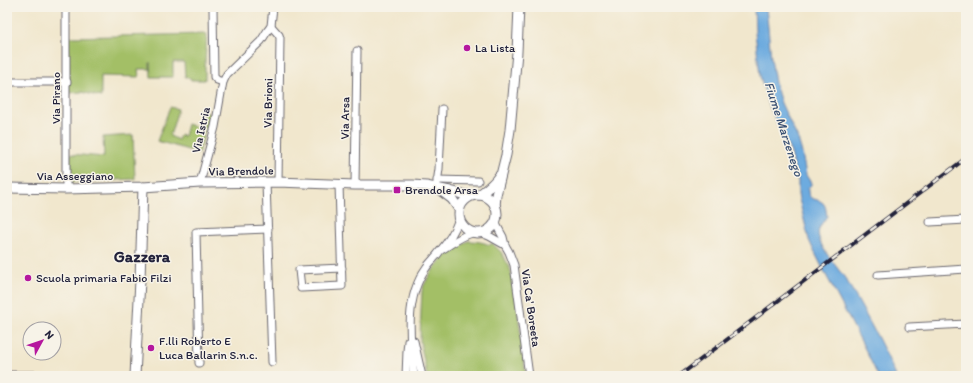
<svg xmlns="http://www.w3.org/2000/svg" width="973" height="383" viewBox="0 0 973 383" font-family="Itim,sans-serif">
  <style>
    .green { fill: #a3bf66; stroke: #627050 }
    .water { fill: #6dabdf; stroke: #48668d }
    .lines { fill: none; stroke-linecap: round; stroke-linejoin: round }
    .minor-casing { stroke: #6a676e; stroke-width: 9 }
    .tertiary-casing { stroke: #6a676e; stroke-width: 11 }
    .minor { stroke: #fff; stroke-width: 7 }
    .tertiary { stroke: #fff; stroke-width: 9 }
    .rail-casing { stroke: #22223b; stroke-width: 4 }
    .rail { stroke: #f7f3e8; stroke-width: 2.5; stroke-dasharray: 8; stroke-linecap: butt }
    .poi-dot { fill: #b5179e; stroke: #f7f3e8; stroke-width: 1.5 }
    .labels { text-anchor: middle; dominant-baseline: central; stroke-width: 3; stroke-linejoin: round; paint-order: stroke }
    .poi-label { font-size: 12px; fill: #22223b; stroke: #f7f3e8; text-anchor: start }
    .street-label { font-size: 12px; fill: #22223b; stroke: #f7f3e8 }
    .water-label { font-size: 13px; font-style: italic; fill: #3c5274; stroke: #f7f3e8 }
    .district-label { font-size: 16px; font-weight: bold; fill: #22223b; stroke: #f7f3e8 }
  </style>
  <rect width="100%" height="100%" fill="#f7f3e8"/>
  <filter id="ink" filterUnits="userSpaceOnUse"><feTurbulence type="fractalNoise" baseFrequency=".025" numOctaves="2"/><feDisplacementMap in="SourceGraphic" scale="8" xChannelSelector="R" yChannelSelector="G"/><feConvolveMatrix kernelMatrix="1 2 1 2 8 2 1 2 1" color-interpolation-filters="sRGB"/></filter>
  <filter id="wash" filterUnits="userSpaceOnUse"><feTurbulence type="fractalNoise" baseFrequency=".012" numOctaves="4" result="noise"/><feDisplacementMap in="SourceGraphic" scale="16" xChannelSelector="R" yChannelSelector="G"/><feGaussianBlur stdDeviation="0.9" result="paint"/><feColorMatrix in="noise" values="0 0 0 0 0 0 0 0 0 0 0 0 0 0 0 0 0 1.4 0 .05"/><feComposite in="paint" operator="in"/></filter>
  <g filter="url(#wash)">
    <rect width="100%" height="100%" fill="#f1e7cd"/>
    <g class="green">
      <path d="M207,34L205,62V80H191L187,77H185L184,62H173V77H151L150,62V69H138L139,77L101,76V97L82,92L69,93L68,37Z"/>
      <path d="M170,107L178,109L170,136L178,140L180,135L184,136L187,124L199,128L203,113H209L199,153L157,141Z"/>
      <path d="M133,135L135,179L71,182L70,154L104,157L103,137Z"/>
      <path d="M468,241C476,241 483,242 490,245L492,243L501,252L509,266L514,282L526,376H427L420,341L421,311L422,291L423,287L430,274L440,261L450,251L458,245L461,246Z"/>
    </g>
    <path class="water" d="M754,7H766L771,58L775,83L781,103L798,139L801,149L803,158L806,175L811,183V185L808,188C807,202 816,197 823,203C826,206 826,211 827,216C823,223 816,228 819,238C822,251 839,269 847,281C852,290 857,299 862,308C874,330 886,352 896,376H878L863,345L826,275L813,249L809,240L798,195V180L796,175L791,153L770,108L760,76L755,32Z"/>
  </g>
  <g filter="url(#ink)">
    <g class="lines">
      <g class="minor-casing">
        <g id="minor">
          <path d="M66,7V189"/>
          <path d="M213,7L214,77L217,80L223,82"/>
          <path d="M271,26L279,35L280,38L278,182"/>
          <path d="M7,82H67"/>
          <path d="M437,180L478,181"/>
          <path d="M266,182L272,362"/>
          <path d="M200,183L215,127L223,82L227,74L261,41L268,30L271,26L273,7"/>
          <path d="M339,184L342,286L301,288L299,270L342,268"/>
          <path d="M355,185L357,51"/>
          <path d="M436,188L437,183L439,169L442,109"/>
          <path d="M496,220L497,226L503,237L505,245L509,252L514,265L529,376"/>
          <path d="M930,222L966,220"/>
          <path d="M482,233L489,236L505,245"/>
          <path d="M443,249C453,243 461,236 472,233"/>
          <path d="M878,275L966,269"/>
          <path d="M909,327L966,324"/>
          <path d="M414,341L422,376"/>
          <path d="M199,363L196,232L268,229"/>
          <path d="M406,376L407,351L408,341"/>
          <path d="M414,376C410,340 404,299 426,268C430,262 436,257 440,251C448,242 455,230 459,219"/>
        </g>
      </g>
      <g class="tertiary-casing">
        <g id="tertiary">
          <path d="M7,188L66,189L143,187L200,183L278,182L355,185H413L426,186L450,191L470,196"/>
          <path d="M440,190L452,199L459,209"/>
          <circle cx="478" cy="214" r="19"/>
          <path d="M479,195C487,189 494,184 499,176"/>
          <path d="M495,207L496,195L506,155L510,130L517,52L519,7"/>
          <path d="M7,376H37"/>
          <path d="M135,376L140,280L143,187"/>
        </g>
      </g>
      <use href="#minor" class="minor"/>
      <use href="#tertiary" class="tertiary"/>
      <g class="rail-casing">
        <path id="rail" d="M679,376L966,158"/>
      </g>
      <use href="#rail" class="rail"/>
    </g>
  </g>
  <g class="poi-dot">
    <circle cx="467" cy="48" r="4"/>
    <rect x="393" y="186" width="8" height="8" rx="2"/>
    <circle cx="28" cy="278" r="4"/>
    <circle cx="151" cy="348" r="4"/>
  </g>
  <g class="labels">
    <g class="poi-label">
      <text x="475" y="48">La Lista</text>
      <text x="405" y="190">Brendole Arsa</text>
      <text x="36" y="278">Scuola primaria Fabio Filzi</text>
      <text x="159" y="341">F.lli Roberto E<tspan x="159" dy="14">Luca Ballarin S.n.c.</tspan></text>
    </g>
    <g class="street-label">
      <text transform="translate(56 98) rotate(-90)">Via Pirano</text>
      <text transform="translate(268 103) rotate(-89)">Via Brioni</text>
      <text transform="translate(345 118) rotate(-89)">Via Arsa</text>
      <text transform="translate(201 130) rotate(-77)">Via Istria</text>
      <text transform="translate(241 171) rotate(-1)">Via Brendole</text>
      <text x="75" y="176">Via Asseggiano</text>
      <text transform="translate(531 308) rotate(82)">Via Ca' Boreeta</text>
    </g>
    <g class="water-label">
      <text transform="translate(784 129) rotate(72)">Fiume Marzenego</text>
    </g>
    <g class="district-label">
      <text x="142" y="256">Gazzera</text>
    </g>
  </g>
  <rect width="973" height="383" fill="none" stroke="#f7f3e8" stroke-width="24"/>
  <g transform="translate(42 341) rotate(50)"><circle r="19" fill="#f7f3e8" stroke="#a29fa3"/>
  <path d="M0-3L7 15L0 10L-7 15Z" fill="#b5179e"/>
  <text y="-6" font-size="11" font-weight="bold" text-anchor="middle" fill="#22223b">N</text>
  </g>
</svg>
